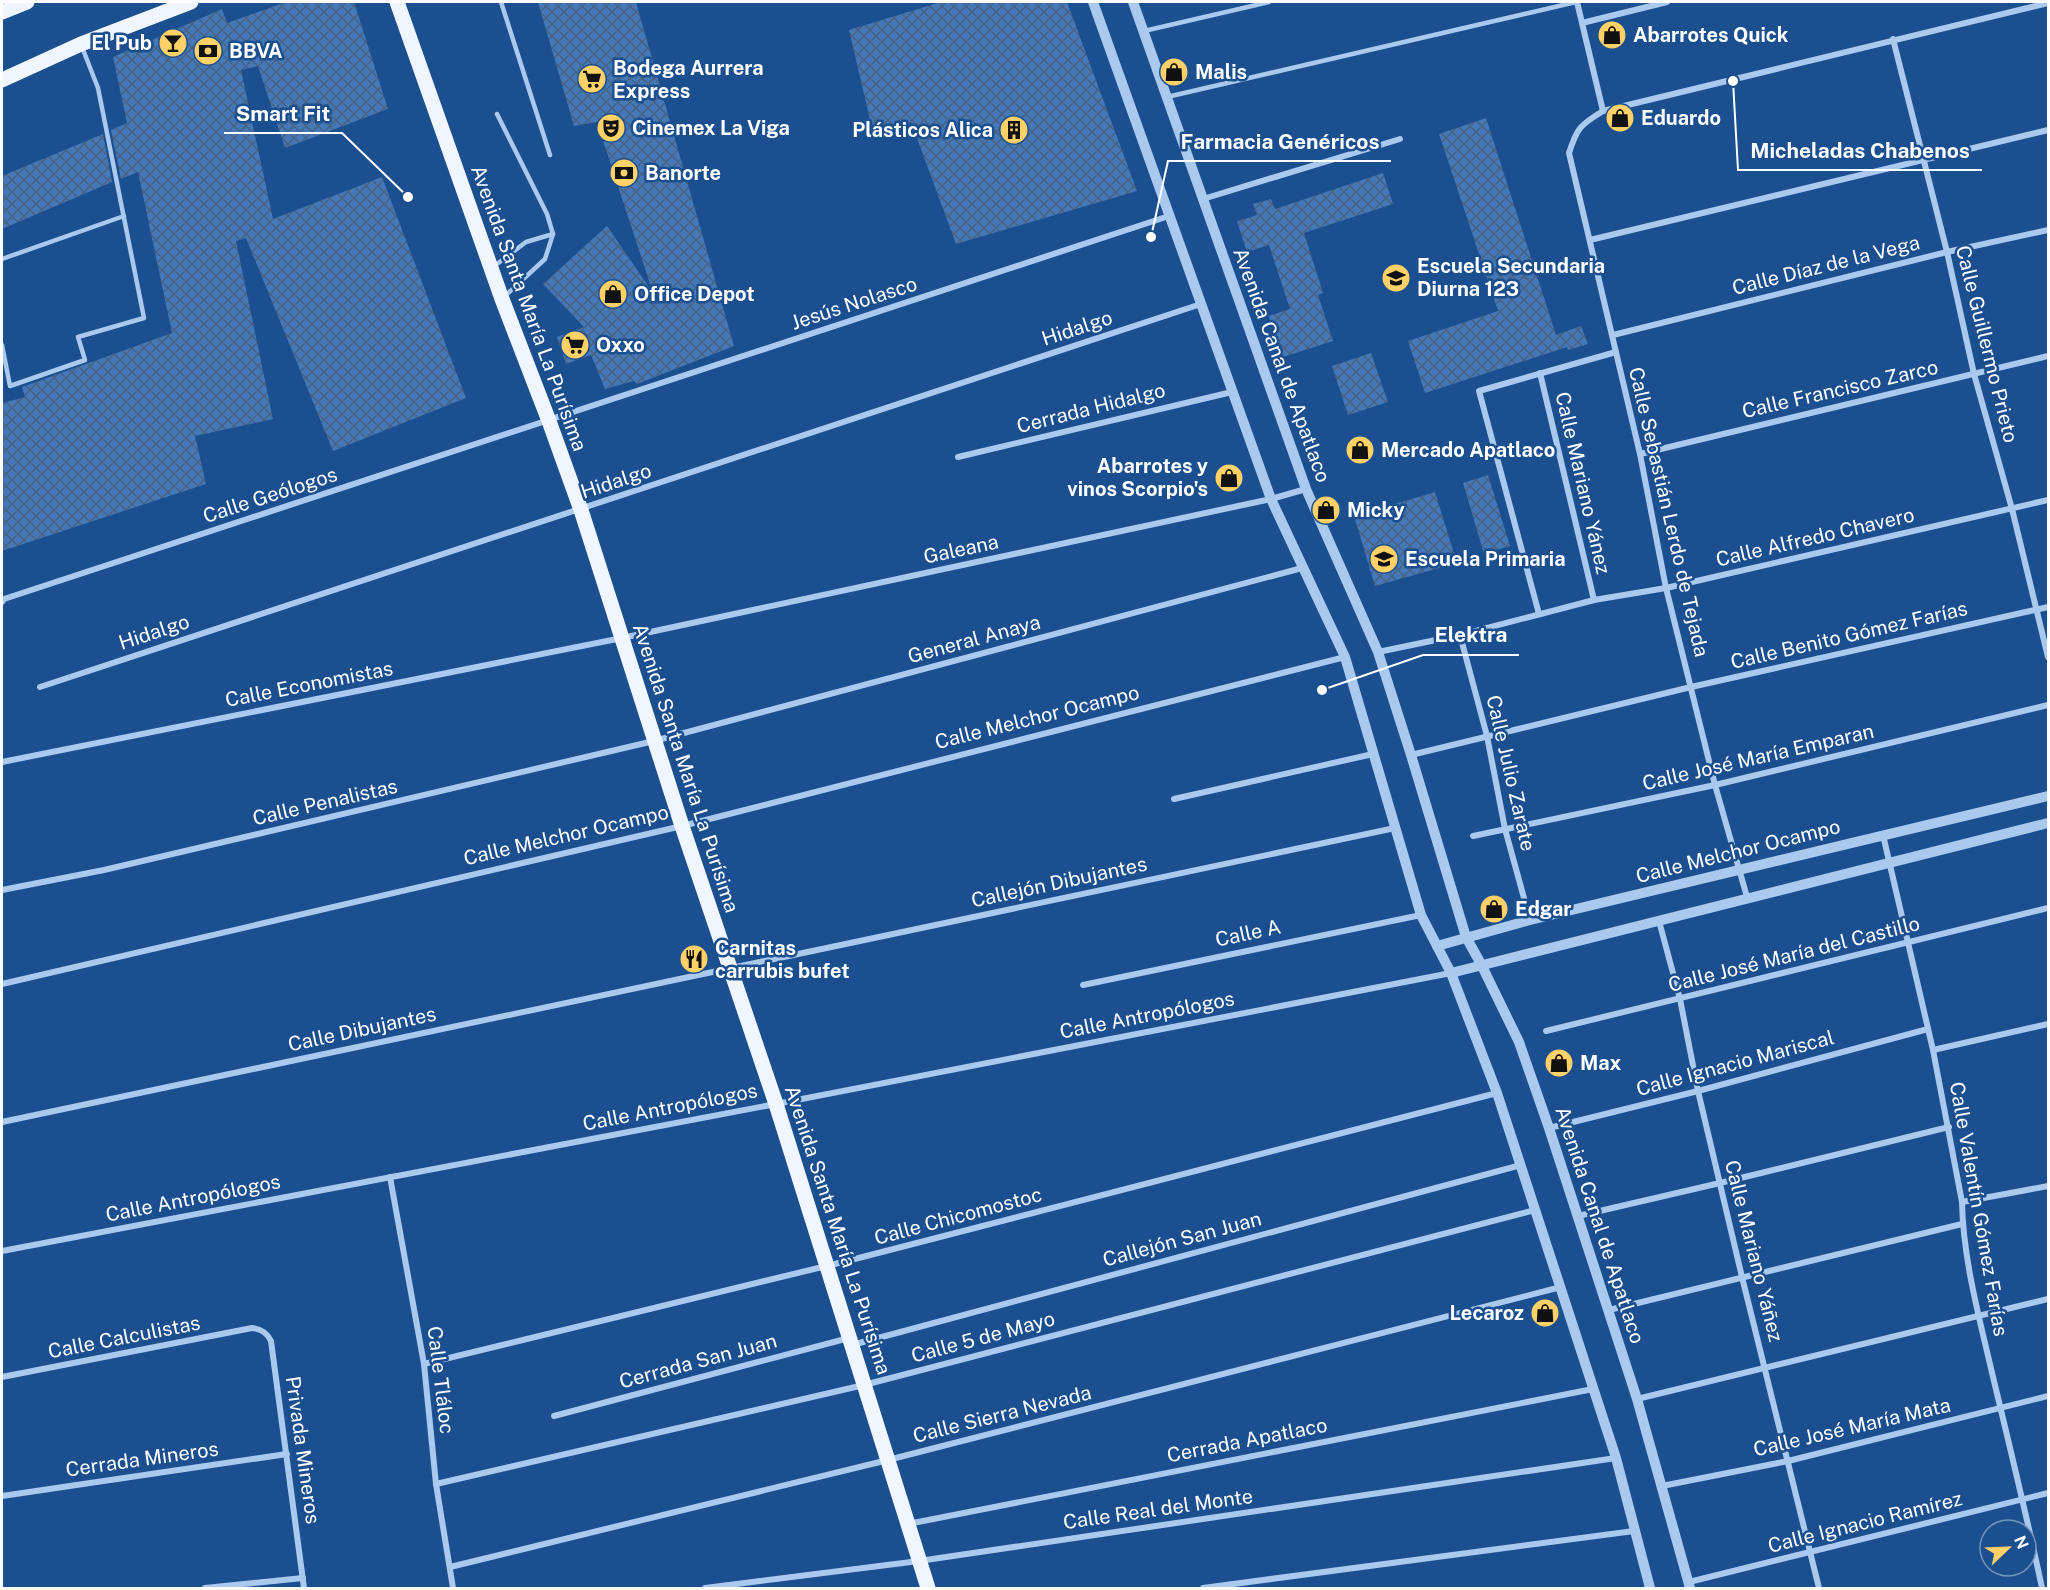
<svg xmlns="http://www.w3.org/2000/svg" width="2050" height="1590" viewBox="0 0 2050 1590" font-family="'Public Sans',sans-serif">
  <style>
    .building { fill: url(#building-cross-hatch) }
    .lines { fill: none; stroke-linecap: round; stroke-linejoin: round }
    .service { stroke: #a9c9ee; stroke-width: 4.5 }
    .minor { stroke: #a9c9ee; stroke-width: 6 }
    .tertiary { stroke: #a9c9ee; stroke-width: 10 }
    .primary { stroke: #f0f6ff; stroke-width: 15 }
    .labels { text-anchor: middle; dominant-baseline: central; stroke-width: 5; stroke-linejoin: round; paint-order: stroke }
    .poi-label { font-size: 20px; font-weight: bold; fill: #fff; stroke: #1b4f8f; text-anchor: start }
    .street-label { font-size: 20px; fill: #fff; stroke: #1b4f8f }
    .leader { fill: none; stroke: #fff; stroke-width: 2 }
    .callout-dot { fill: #fff; stroke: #1b4f8f; stroke-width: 2 }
    .callout-label { font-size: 21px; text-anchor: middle; font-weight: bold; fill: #fff; stroke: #1b4f8f; stroke-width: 5; stroke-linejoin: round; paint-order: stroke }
  </style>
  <defs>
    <pattern id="building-cross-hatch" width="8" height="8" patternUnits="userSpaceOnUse" patternTransform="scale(1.5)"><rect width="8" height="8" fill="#4478b7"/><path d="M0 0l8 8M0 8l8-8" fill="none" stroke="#486282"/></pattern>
  </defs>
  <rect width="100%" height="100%" fill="#1b4f8f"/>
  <g class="building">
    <path d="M286,2H354L388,109L285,148L258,66L241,70L273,219L382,177L466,398L333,451L246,238L236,241L273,419L195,436L206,484L2,551V403L25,397L22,387L172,333L138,172L121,179L111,130L127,123L113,57L222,9L227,23Z"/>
    <path d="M538,2H636L734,346L637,384L634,381L605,389L591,355L566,364L557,337L584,327L543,284L607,226L653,293L597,122L574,126Z"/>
    <path d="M941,2H1067L1137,191L956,244L911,122L874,137L849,30Z"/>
    <path d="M1620,23L1624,40L1605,45L1601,30Z"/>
    <path d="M1486,118L1556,335L1581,326L1588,344L1568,350L1567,347L1425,393L1408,341L1498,311L1439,134Z"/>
    <path d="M103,134L112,182L2,229V176Z"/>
    <path d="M1383,173L1393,204L1304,233L1323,293L1318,295L1333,341L1283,357L1269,316L1290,309L1269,245L1247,252L1237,221L1257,215L1253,204L1271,199L1275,209Z"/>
    <path d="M1371,353L1388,402L1348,415L1332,366Z"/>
    <path d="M1488,475L1510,546L1484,554L1463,483Z"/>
    <path d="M1435,492L1457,563L1375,586L1354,516Z"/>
  </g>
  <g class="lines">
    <g class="service">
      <path d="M501,2L550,155"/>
      <path d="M1144,31L1269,2"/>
      <path d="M1167,97L1576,2"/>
      <path d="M497,114L547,214L553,234L545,259L505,296"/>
      <path d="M2,259L124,216"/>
      <path d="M493,267L526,242L553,234"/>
      <path d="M2,345L10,386L85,360L78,337L144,318L98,88L82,47"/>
    </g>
    <g class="minor">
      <path d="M1577,2L1603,111"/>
      <path d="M1582,23L1667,2"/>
      <path d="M1893,39L1947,252L1974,374L2012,509L2048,657"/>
      <path d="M1203,199L1400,139"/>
      <path d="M1590,240L2048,130"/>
      <path d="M1613,335L1947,252L2048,230"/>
      <path d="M1540,373L1594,600"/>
      <path d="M1640,454L2048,356"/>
      <path d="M958,457L1232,392"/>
      <path d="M2,602L4,599L1169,216"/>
      <path d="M1539,614L1479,391L1616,352"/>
      <path d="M1460,635L1487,736L1505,829L1530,920"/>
      <path d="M1378,652L1460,635L1594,600L1666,588L2048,500"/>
      <path d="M40,687L1201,304"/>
      <path d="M1411,755L1691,687L2048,607"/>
      <path d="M2,762L622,638L1271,499L1306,489"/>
      <path d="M1174,799L1373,754"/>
      <path d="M1883,835L1933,1050L1962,1202C1963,1255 1977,1309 1989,1360C2007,1436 2026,1512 2042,1588"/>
      <path d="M1473,836L1715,785L2048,705"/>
      <path d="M2,890L104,870L654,741L1302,568"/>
      <path d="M1747,897L1715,785L1666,588L1640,454L1569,153C1577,128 1580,125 1603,111L2048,3"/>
      <path d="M1659,921L1680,999L1698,1091L1742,1277L1819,1588"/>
      <path d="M2,984L682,826L1345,657"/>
      <path d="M1083,985L1421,915"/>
      <path d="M1546,1031L2048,908"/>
      <path d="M1933,1050L2048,1024"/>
      <path d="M2,1122L1395,828"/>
      <path d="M1549,1128L1698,1091L1928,1029"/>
      <path d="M390,1177L424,1364L436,1484L453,1588"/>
      <path d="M1962,1202L2048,1186"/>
      <path d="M1578,1216L1720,1183L1949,1127"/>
      <path d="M2,1251L776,1104L1451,973"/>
      <path d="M1609,1310L1962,1224"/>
      <path d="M852,1345L1521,1165"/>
      <path d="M424,1364L847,1261L1497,1093"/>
      <path d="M2,1377L252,1328C262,1329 267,1333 271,1341L304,1588"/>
      <path d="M1637,1399L2048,1299"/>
      <path d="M554,1416L849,1338"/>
      <path d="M436,1484L864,1385L1535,1210"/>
      <path d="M1662,1486L1788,1461L2048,1396"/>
      <path d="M2,1496L287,1454"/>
      <path d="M908,1524L1593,1389"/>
      <path d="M450,1567L888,1460L1561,1287"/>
      <path d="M1689,1582L2048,1493"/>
      <path d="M205,1588L303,1578"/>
      <path d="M705,1588L919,1561L1616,1458"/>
      <path d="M1203,1588L1634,1531"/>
    </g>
    <g class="tertiary">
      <path d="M1093,2L1271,499L1345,657L1421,915L1451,973L1497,1093L1616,1458L1650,1588"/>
      <path d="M1133,2L1306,489L1378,652L1411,755L1466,937L1481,964L1519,1042L1549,1128L1637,1399L1690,1588"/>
      <path d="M1437,946L1530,920L2048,796"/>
      <path d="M1451,973L2048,823"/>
    </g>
    <g class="primary">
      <path d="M397,2L502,299L549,421L581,510L682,826L776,1104L928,1588"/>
      <path d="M2,12L27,2"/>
      <path d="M2,80L81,44L191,2"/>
    </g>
  </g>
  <defs>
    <g id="shop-disc" transform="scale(1.5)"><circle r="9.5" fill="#ffd166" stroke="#1b4f8f"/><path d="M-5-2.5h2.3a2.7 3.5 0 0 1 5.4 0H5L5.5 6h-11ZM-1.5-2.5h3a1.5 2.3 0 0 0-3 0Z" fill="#111"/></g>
    <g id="bar-disc" transform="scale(1.5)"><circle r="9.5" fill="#ffd166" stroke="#1b4f8f"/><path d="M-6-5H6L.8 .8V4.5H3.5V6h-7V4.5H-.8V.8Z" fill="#111"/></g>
    <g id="bank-disc" transform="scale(1.5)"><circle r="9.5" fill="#ffd166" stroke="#1b4f8f"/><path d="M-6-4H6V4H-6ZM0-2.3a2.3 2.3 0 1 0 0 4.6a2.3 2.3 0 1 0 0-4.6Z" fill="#111"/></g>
    <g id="supermarket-disc" transform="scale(1.5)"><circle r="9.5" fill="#ffd166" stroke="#1b4f8f"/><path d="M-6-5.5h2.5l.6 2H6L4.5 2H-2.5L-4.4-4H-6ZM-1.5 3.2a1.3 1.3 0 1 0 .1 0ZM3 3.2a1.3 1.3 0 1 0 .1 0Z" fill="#111"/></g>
    <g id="theatre-disc" transform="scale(1.5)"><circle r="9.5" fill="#ffd166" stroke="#1b4f8f"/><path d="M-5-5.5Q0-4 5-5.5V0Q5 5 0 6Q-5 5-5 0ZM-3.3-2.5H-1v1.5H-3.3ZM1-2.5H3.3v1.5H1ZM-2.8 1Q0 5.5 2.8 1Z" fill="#111"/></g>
    <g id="building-disc" transform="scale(1.5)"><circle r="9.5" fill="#ffd166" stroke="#1b4f8f"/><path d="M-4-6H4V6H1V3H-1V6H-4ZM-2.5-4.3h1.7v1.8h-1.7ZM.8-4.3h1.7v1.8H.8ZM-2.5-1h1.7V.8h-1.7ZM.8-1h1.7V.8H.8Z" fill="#111"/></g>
    <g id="school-disc" transform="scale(1.5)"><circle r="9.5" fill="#ffd166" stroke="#1b4f8f"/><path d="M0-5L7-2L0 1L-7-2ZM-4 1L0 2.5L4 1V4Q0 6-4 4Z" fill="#111"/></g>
    <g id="restaurant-disc" transform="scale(1.5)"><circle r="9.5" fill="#ffd166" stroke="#1b4f8f"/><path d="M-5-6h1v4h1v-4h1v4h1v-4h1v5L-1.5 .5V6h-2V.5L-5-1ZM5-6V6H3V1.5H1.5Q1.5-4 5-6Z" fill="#111"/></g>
  </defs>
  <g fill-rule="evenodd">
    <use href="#shop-disc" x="1612" y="35"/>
    <use href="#bar-disc" x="173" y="43"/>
    <use href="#bank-disc" x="208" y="51"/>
    <use href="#shop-disc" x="1174" y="72"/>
    <use href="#supermarket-disc" x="592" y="79"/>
    <use href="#shop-disc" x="1620" y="118"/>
    <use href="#theatre-disc" x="611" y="128"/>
    <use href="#building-disc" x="1014" y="130"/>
    <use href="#bank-disc" x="624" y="173"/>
    <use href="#school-disc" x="1396" y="278"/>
    <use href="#shop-disc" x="613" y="294"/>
    <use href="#supermarket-disc" x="575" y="345"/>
    <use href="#shop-disc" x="1360" y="450"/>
    <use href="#shop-disc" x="1229" y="478"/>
    <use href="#shop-disc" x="1326" y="510"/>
    <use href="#school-disc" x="1384" y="559"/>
    <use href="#shop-disc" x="1494" y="909"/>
    <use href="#restaurant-disc" x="694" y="959"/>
    <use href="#shop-disc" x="1559" y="1063"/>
    <use href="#shop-disc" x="1545" y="1313"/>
  </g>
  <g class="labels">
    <g class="poi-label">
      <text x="1633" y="35">Abarrotes Quick</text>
      <text x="152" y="43" text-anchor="end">El Pub</text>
      <text x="229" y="51">BBVA</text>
      <text x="613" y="68">Bodega Aurrera<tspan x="613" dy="23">Express</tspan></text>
      <text x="1195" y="72">Malis</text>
      <text x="1641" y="118">Eduardo</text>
      <text x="632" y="128">Cinemex La Viga</text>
      <text x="993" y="130" text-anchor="end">Plásticos Alica</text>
      <text x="645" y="173">Banorte</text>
      <text x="1417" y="266">Escuela Secundaria<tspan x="1417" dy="23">Diurna 123</tspan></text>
      <text x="634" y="294">Office Depot</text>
      <text x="596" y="345">Oxxo</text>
      <text x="1381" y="450">Mercado Apatlaco</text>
      <text x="1208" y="466" text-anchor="end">Abarrotes y<tspan x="1208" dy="23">vinos Scorpio's</tspan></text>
      <text x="1347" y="510">Micky</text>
      <text x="1405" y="559">Escuela Primaria</text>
      <text x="1515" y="909">Edgar</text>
      <text x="715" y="948">Carnitas<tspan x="715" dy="23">carrubis bufet</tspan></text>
      <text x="1580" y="1063">Max</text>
      <text x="1524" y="1313" text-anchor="end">Lecaroz</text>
    </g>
    <g class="street-label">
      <text transform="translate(1826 265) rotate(-14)">Calle Díaz de la Vega</text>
      <text transform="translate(854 303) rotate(-18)">Jesús Nolasco</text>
      <text transform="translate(529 308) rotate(70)">Avenida Santa María La Purísima</text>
      <text transform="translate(1077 328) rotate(-18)">Hidalgo</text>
      <text transform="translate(1987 344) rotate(76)">Calle Guillermo Prieto</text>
      <text transform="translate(1282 365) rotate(70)">Avenida Canal de Apatlaco</text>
      <text transform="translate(1840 389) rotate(-13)">Calle Francisco Zarco</text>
      <text transform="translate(1091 408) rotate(-14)">Cerrada Hidalgo</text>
      <text transform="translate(616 481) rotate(-18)">Hidalgo</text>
      <text transform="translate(1583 483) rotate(77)">Calle Mariano Yánez</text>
      <text transform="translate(270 495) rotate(-18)">Calle Geólogos</text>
      <text transform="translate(1669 512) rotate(77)">Calle Sebastián Lerdo de Tejada</text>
      <text transform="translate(1815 537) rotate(-13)">Calle Alfredo Chavero</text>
      <text transform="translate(961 549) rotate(-12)">Galeana</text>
      <text transform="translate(154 632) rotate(-18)">Hidalgo</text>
      <text transform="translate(1849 635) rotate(-13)">Calle Benito Gómez Farías</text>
      <text transform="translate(974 639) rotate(-15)">General Anaya</text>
      <text transform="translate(309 684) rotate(-11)">Calle Economistas</text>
      <text transform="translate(1037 717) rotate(-14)">Calle Melchor Ocampo</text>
      <text transform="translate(1758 757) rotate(-13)">Calle José María Emparan</text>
      <text transform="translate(686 768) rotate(72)">Avenida Santa María La Purísima</text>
      <text transform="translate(1511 773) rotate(77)">Calle Julio Zarate</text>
      <text transform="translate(325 802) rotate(-13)">Calle Penalistas</text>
      <text transform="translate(566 835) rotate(-13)">Calle Melchor Ocampo</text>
      <text transform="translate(1738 851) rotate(-14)">Calle Melchor Ocampo</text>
      <text transform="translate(1059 882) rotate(-12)">Callejón Dibujantes</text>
      <text transform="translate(1248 933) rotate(-12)">Calle A</text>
      <text transform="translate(1794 954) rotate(-14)">Calle José María del Castillo</text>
      <text transform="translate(1147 1015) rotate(-11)">Calle Antropólogos</text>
      <text transform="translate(362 1029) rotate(-12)">Calle Dibujantes</text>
      <text transform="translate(1735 1063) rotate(-15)">Calle Ignacio Mariscal</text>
      <text transform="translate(670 1107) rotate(-11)">Calle Antropólogos</text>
      <text transform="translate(193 1198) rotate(-11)">Calle Antropólogos</text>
      <text transform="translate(1979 1209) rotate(80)">Calle Valentín Gómez Farías</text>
      <text transform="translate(958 1216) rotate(-15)">Calle Chicomostoc</text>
      <text transform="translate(1600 1225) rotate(72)">Avenida Canal de Apatlaco</text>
      <text transform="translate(838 1230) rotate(72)">Avenida Santa María La Purísima</text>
      <text transform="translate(1182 1239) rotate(-15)">Callejón San Juan</text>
      <text transform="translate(1754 1251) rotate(76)">Calle Mariano Yáñez</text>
      <text transform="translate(124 1337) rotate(-11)">Calle Calculistas</text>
      <text transform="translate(983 1337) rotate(-15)">Calle 5 de Mayo</text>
      <text transform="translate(698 1361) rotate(-15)">Cerrada San Juan</text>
      <text transform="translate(441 1380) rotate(83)">Calle Tláloc</text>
      <text transform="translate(1002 1414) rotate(-14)">Calle Sierra Nevada</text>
      <text transform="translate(1852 1427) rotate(-13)">Calle José María Mata</text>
      <text transform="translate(1247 1440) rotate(-11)">Cerrada Apatlaco</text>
      <text transform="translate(303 1450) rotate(82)">Privada Mineros</text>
      <text transform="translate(142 1459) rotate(-8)">Cerrada Mineros</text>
      <text transform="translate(1158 1509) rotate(-8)">Calle Real del Monte</text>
      <text transform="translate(1865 1522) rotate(-14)">Calle Ignacio Ramírez</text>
    </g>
  </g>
  <path class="leader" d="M408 197L342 133H224M1151 237L1168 161H1391M1733 81L1738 170H1982M1322 690L1423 655H1519"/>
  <g class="callout-dot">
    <circle cx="408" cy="197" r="6"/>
    <circle cx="1151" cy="237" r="6"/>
    <circle cx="1733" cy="81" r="6"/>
    <circle cx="1322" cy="690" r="6"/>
  </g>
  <g class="callout-label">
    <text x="283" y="121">Smart Fit</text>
    <text x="1280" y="149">Farmacia Genéricos</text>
    <text x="1860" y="158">Micheladas Chabenos</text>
    <text x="1471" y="642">Elektra</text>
  </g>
  <rect width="2050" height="1590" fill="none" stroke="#ffffff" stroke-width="6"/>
  <g transform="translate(2008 1548) rotate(67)"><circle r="28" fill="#1b4f8f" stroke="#7695bc" stroke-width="1.5"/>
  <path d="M0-4.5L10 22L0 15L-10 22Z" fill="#ffd166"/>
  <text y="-9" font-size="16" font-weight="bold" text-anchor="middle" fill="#ffffff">N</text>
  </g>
</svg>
